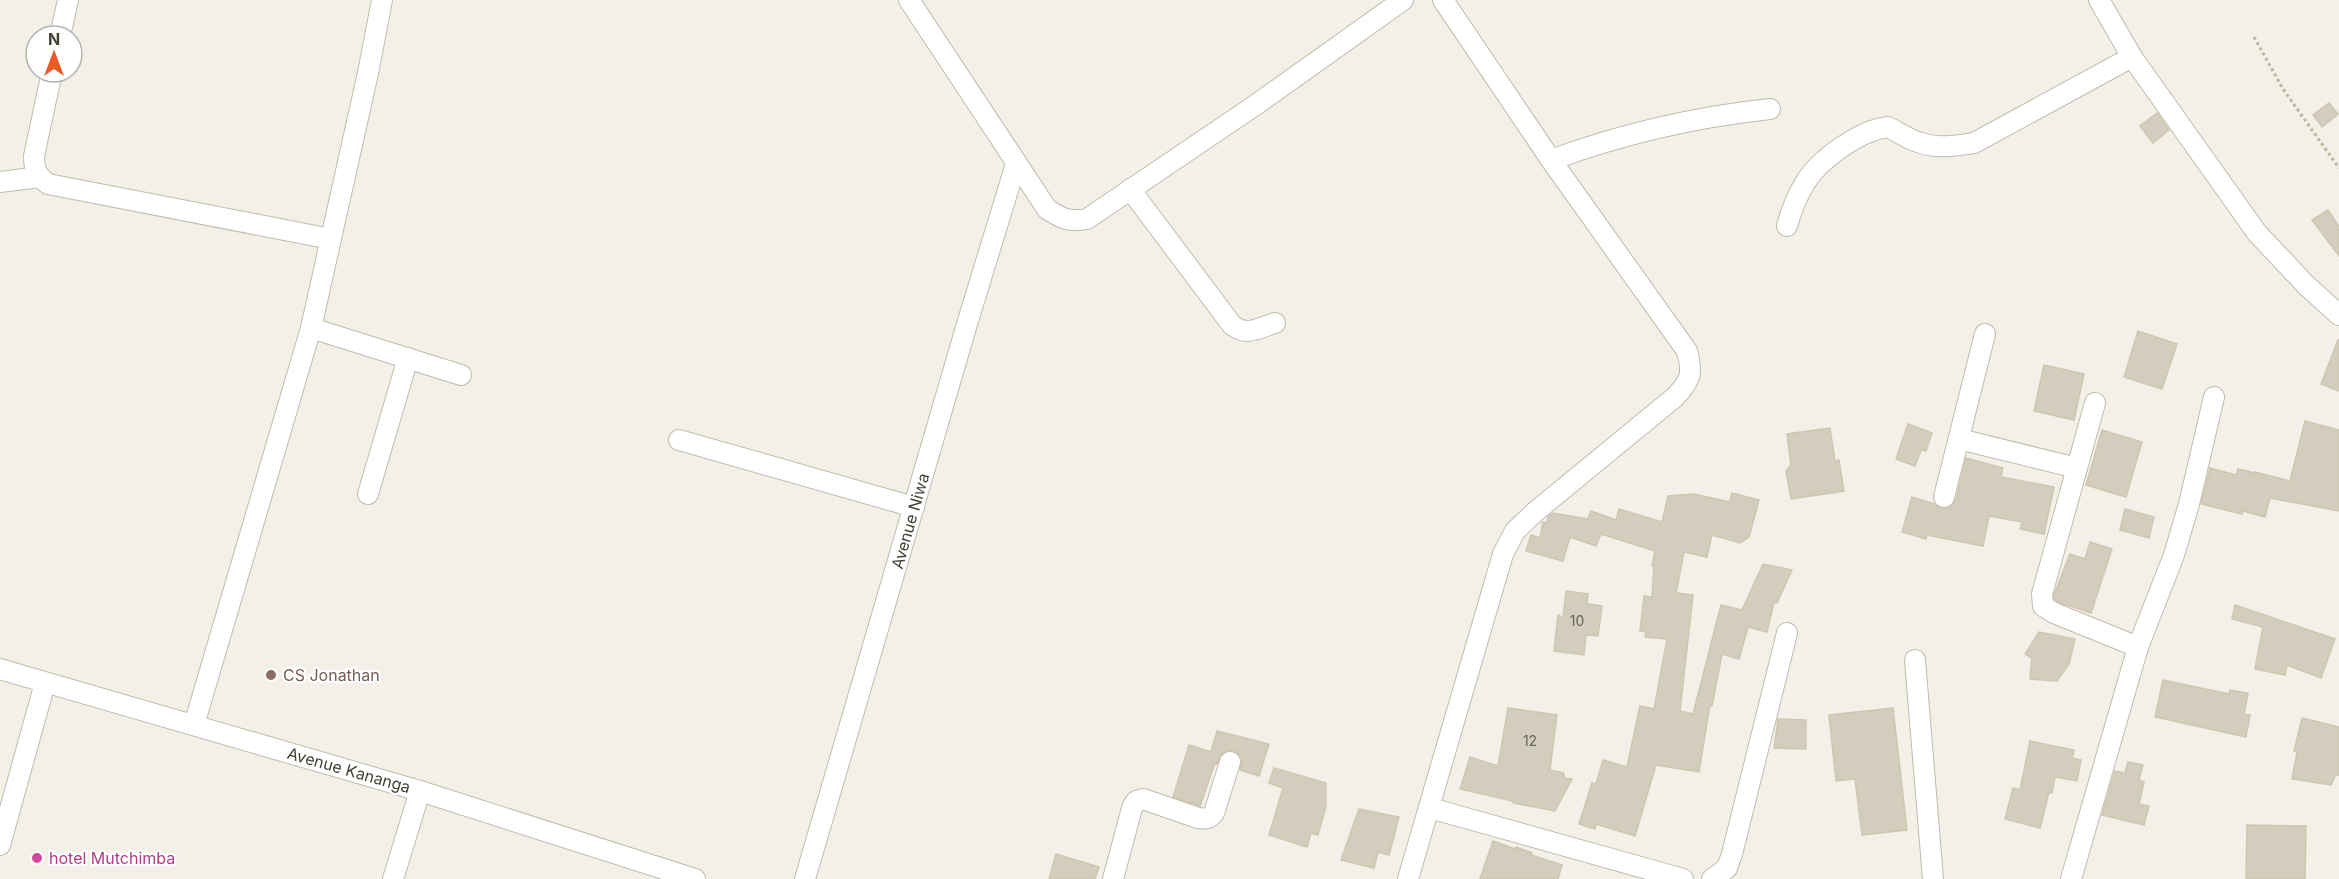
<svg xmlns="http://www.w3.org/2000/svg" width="2339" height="879" viewBox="0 0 2339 879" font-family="Inter,sans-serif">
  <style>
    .building { fill: #d3cdbd; stroke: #cec6b1; stroke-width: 1.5 }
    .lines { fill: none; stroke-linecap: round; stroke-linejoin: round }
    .minor-casing { stroke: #c0bcad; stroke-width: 22 }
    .path { stroke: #beb69d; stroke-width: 3; stroke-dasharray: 3 3; stroke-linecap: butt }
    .minor { stroke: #fff; stroke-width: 20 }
    .education-dot { fill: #8d6e63; stroke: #fff; stroke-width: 2 }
    .hotel-dot { fill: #d1479c; stroke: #fff; stroke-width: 2 }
    .labels { text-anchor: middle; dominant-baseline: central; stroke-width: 4.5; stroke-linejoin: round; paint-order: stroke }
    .number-label { font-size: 14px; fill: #686458 }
    .street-label { font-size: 16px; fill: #454137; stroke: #fff }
    .education-label { font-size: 16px; fill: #785e54; stroke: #fff; text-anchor: start }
    .hotel-label { font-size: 16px; fill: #b23c85; stroke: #fff; text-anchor: start }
  </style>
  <rect width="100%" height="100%" fill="#f2f0e7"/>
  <g class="building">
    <path d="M2329,103L2338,114L2322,127L2313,115Z"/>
    <path d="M2157,113L2169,130L2153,143L2140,126Z"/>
    <path d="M2328,210L2339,227V256L2312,220Z"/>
    <path d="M2138,331L2177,344L2162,389L2124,377Z"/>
    <path d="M2338,340H2339V391L2321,384Z"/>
    <path d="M2044,365L2084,374L2074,420L2034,411Z"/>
    <path d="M2305,421L2339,430V511L2270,498L2265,517L2243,511L2242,514L2201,504L2210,468L2236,475L2238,469L2255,473V472L2290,481Z"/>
    <path d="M1908,424L1932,433L1926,451L1921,450L1915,466L1896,459Z"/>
    <path d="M1830,428L1835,461L1839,460L1844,491L1791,499L1786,471L1791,465L1787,434Z"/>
    <path d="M2102,430L2142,442L2126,497L2086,485Z"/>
    <path d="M1966,458L2003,468L2001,477L2054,487L2044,534L2020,529L2022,522L1989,516L1983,546L1927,535L1926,539L1902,532L1912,497L1934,504L1941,508H1950L1956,500Z"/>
    <path d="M1732,493L1759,500L1749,537L1740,543L1712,535L1707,557L1684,552L1676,593L1693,595L1680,711L1693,714L1721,605L1742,610L1763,564L1792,570L1777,603L1774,602L1767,632L1748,627L1739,659L1722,654L1712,706L1710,705L1699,772L1656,765L1635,836L1596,824L1595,829L1579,824L1592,783L1596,784L1603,760L1627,767L1640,706L1654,709L1667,639L1645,637L1646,632L1640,631L1644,596L1652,597L1654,566H1652L1655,551L1601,534L1596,546L1570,537L1563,561L1526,551L1531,535L1540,538L1543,522L1547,523L1548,517L1553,513L1588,519L1591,511L1616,520L1619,509L1662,522L1668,496L1694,494L1730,502Z"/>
    <path d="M2125,509L2154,517L2149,538L2120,530Z"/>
    <path d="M2090,542L2112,549L2091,613L2058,602L2054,599V595L2070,554L2085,559Z"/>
    <path d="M1566,591L1588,594L1587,604L1602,606L1598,636L1586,635L1584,655L1554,651L1558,615L1563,618Z"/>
    <path d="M2235,605L2335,639L2321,678L2287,665L2285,675L2255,669L2263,627L2232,619Z"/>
    <path d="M2039,632L2075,639L2069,664L2057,681L2030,679L2032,658L2025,654Z"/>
    <path d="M2163,680L2229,694L2230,690L2248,693L2244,715H2250L2246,737L2155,717Z"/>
    <path d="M1508,708L1557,715L1550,770L1564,773V778L1572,779L1555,811L1513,803V801L1460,789L1470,757L1498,766Z"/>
    <path d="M1893,708L1907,830L1862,835L1855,779L1836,781L1829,715Z"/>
    <path d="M2302,718L2339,727V775L2335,776L2331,785L2292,779L2297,752L2294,751Z"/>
    <path d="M1778,719L1806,720V749L1774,748Z"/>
    <path d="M1217,731L1269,744L1259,776L1240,770L1242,760L1239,754L1234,751L1227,750L1222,754L1217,764L1215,763L1200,806L1173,797L1189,745L1211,752Z"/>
    <path d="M2030,741L2074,750L2072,758L2081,760L2077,781L2055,777L2052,793L2049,792L2040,828L2005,819L2013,788L2020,790Z"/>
    <path d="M2128,762L2143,765L2139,780L2144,782L2139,804L2149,806L2144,825L2102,815L2115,771L2125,773Z"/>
    <path d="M1274,768L1326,783V807L1318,835L1311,833L1307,847L1269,835L1283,788L1269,783Z"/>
    <path d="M1359,809L1399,817L1389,855L1378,852L1374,868L1341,860Z"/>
    <path d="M2247,825L2306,826L2305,879H2246Z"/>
    <path d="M1493,841L1515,849L1516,847L1532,853L1531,855L1562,865L1558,879H1480Z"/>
    <path d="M1056,854L1099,867L1095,879H1049Z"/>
  </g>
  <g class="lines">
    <g class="minor-casing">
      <g id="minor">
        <path d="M909,0L1047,209C1062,219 1069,222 1087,219L1257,104L1403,0"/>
        <path d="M2099,0L2132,57L2257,233L2306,285L2339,315"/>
        <path d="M60,36L68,0"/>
        <path d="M52,72L34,156C34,170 37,176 48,184L331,239"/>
        <path d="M1551,160C1622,134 1695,117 1770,109"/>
        <path d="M0,182L39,177"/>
        <path d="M1130,189L1232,325C1247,337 1258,328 1275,323"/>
        <path d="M1787,226C1791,211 1797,196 1805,183C1819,159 1861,130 1888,127C1898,132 1908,139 1918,142C1937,149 1955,146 1974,143L2132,57"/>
        <path d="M311,328L461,375"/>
        <path d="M2095,403L2042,594L2043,606L2054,613L2138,647"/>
        <path d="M1959,439L2077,468"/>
        <path d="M679,440L914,507"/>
        <path d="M368,494L408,358"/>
        <path d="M1944,497L1985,334"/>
        <path d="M1915,660L1933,879"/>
        <path d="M0,669L420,791L695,879"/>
        <path d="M194,725L311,328L368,73L382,0"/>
        <path d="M1430,808L1683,879"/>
        <path d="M0,845L45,683"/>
        <path d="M393,879L420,791"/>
        <path d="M805,879L967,324L1016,164"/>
        <path d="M1113,879L1132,808L1136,801L1143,799L1198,818C1206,819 1209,819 1214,813L1230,762"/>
        <path d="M1408,879L1503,554L1515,531L1535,512L1675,397C1691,380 1693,374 1687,351L1551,160L1443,0"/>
        <path d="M1712,879L1727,868L1732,854L1787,633"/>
        <path d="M2071,879L2138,647L2174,555L2189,504L2214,397"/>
      </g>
    </g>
    <path class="path" d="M2254,37L2283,89L2339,168"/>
    <use href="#minor" class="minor"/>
  </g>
  <circle class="education-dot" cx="271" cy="675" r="6"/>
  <circle class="hotel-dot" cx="37" cy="858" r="6"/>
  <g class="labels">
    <g class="number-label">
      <text x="1577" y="620">10</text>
      <text x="1530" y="740">12</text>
    </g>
    <g class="street-label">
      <text transform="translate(910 521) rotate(-74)">Avenue Niwa</text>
      <text transform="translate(349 770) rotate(16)">Avenue Kananga</text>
    </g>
    <g class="education-label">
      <text x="283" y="675">CS Jonathan</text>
    </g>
    <g class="hotel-label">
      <text x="49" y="858">hotel Mutchimba</text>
    </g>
  </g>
  <g transform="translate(54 54)"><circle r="28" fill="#ffffff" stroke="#b5b3af" stroke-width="1.5"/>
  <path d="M0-4.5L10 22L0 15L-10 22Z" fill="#eb5a25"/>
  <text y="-9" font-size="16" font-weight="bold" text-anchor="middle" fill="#454137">N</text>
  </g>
</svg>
